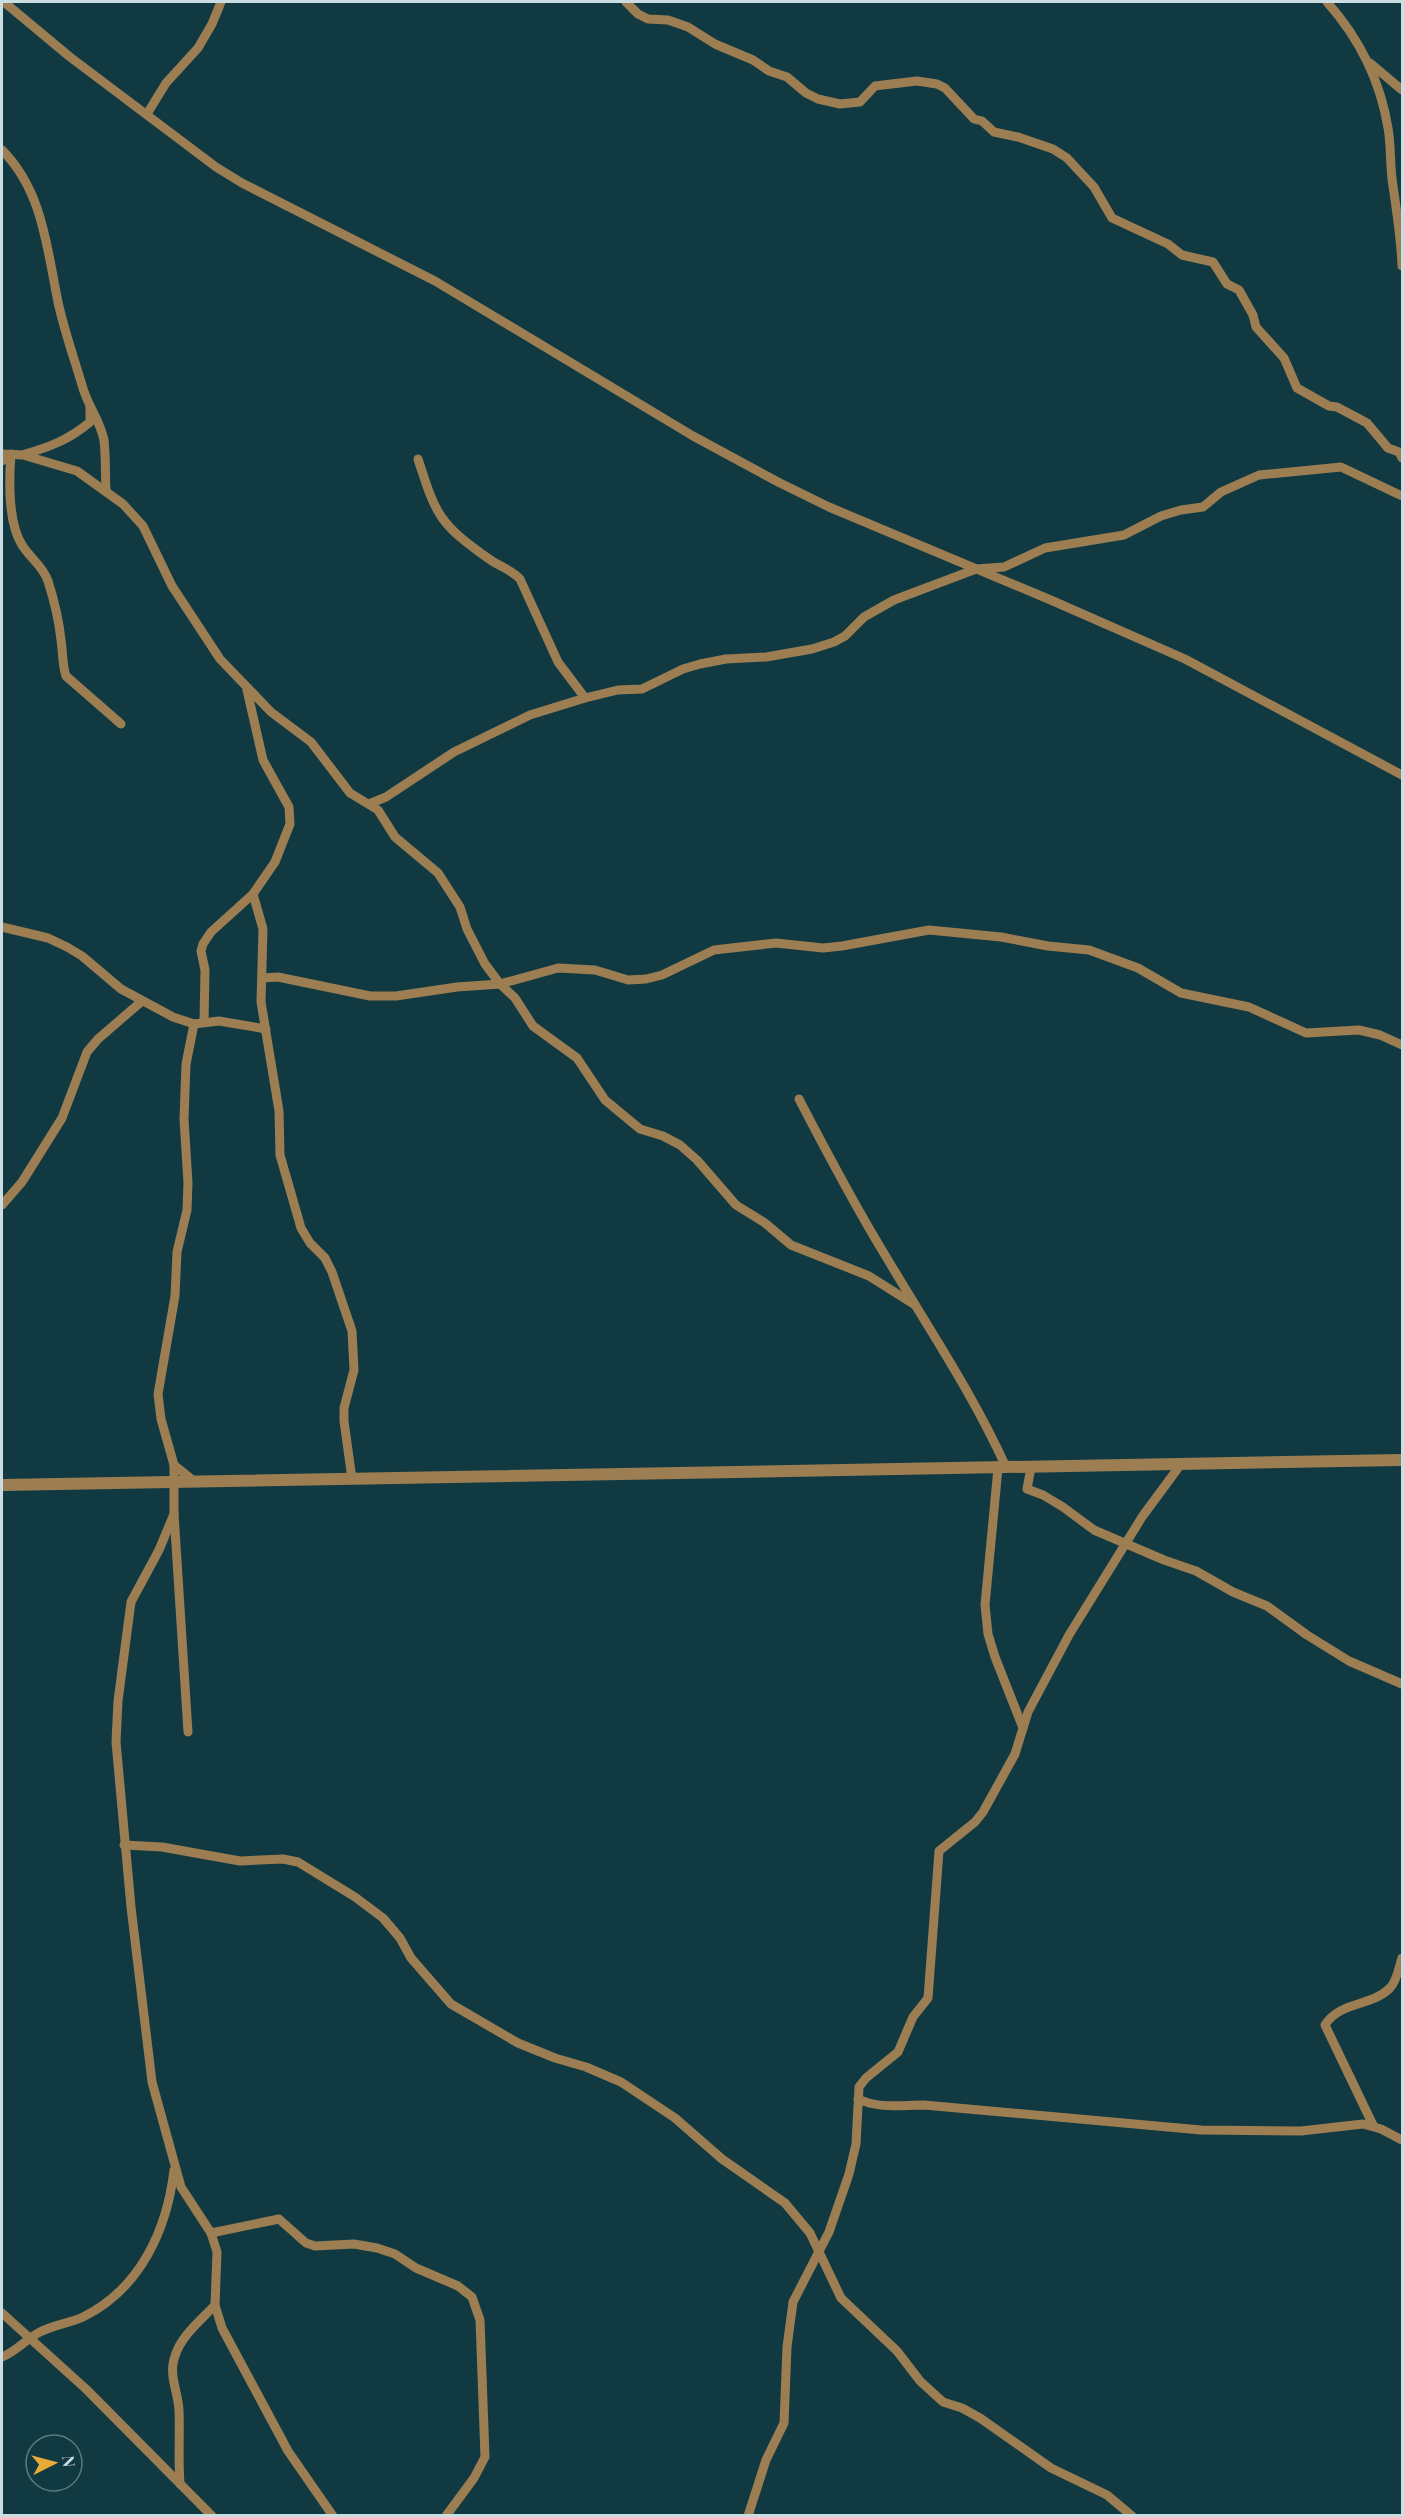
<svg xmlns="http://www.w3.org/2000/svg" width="1404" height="2517" viewBox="0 0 1404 2517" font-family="'Playfair Display',serif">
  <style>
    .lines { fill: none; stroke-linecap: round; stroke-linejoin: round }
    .minor { stroke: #9c7e52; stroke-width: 9 }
    .tertiary { stroke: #9c7e52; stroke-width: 12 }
  </style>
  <rect width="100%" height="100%" fill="#113941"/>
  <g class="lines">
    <g class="minor">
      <path d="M4,2L70,57L216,167L242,183L435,281L693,436L780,483L829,507L1053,601L1185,659L1402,775"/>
      <path d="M626,2L638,14L648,19L668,20L688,27L715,44L753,60L769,71L787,77L806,93L818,99L840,104L860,102L875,86L883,85L917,81L937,84L945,88L974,119L982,121L994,132L1018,137L1053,149L1067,158L1094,187L1112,218L1168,244L1182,255L1213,262L1227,284L1239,290L1253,315L1256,327L1284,358L1297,388L1329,406L1337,407L1367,423L1388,448L1399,452L1402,458"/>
      <path d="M1327,2C1359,38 1380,79 1388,128C1391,144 1390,162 1392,179C1396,207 1401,237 1402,266"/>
      <path d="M1370,63L1402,90"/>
      <path d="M147,114L166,83L198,48L212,24L221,2"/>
      <path d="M2,150C43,191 47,249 58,302C64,330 74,358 82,385C87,405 100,420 104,440C106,457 105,474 106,491"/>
      <path d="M2,454L23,455L77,471L123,504L143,526L172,586L220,659L271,712L311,742L350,793L378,810L395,837L438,873L460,907L467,929L485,964L500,984L515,998L533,1026L577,1058L605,1100L640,1129L663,1136L680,1145L697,1160L736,1205L765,1223L791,1245L869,1276L915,1305"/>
      <path d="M25,454C50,447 70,439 90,422V407"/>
      <path d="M418,459C436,515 439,524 489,559C499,566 512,570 520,579L558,662L585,698"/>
      <path d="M2,461L11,454C9,479 8,523 22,545C30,558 43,566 48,581C54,600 59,621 61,640C63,653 62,664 66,676L121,724"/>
      <path d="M369,804L386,797L454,752L530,715L585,698L618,690L642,689L683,669L700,664L726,659L766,657L812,649L834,642L845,636L864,617L894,600L976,569L1004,567L1045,548L1124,535L1161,516L1181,510L1203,507L1221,492L1259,475L1341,467L1402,496"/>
      <path d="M253,894L263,929L261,1002L279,1111L280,1155L301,1228L310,1243L325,1258L332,1272L352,1331L354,1370L344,1408V1421L352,1479"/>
      <path d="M2,927L48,938L67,947L82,956L121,989L173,1017L194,1024L219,1021L266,1029"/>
      <path d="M263,978L278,977L370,996H396L457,987L500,984L558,968L595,970L628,980L646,979L662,975L714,950L776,943L823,948L842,946L929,930L1001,937L1048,946L1089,950L1138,968L1181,993L1249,1007L1306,1033L1359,1030L1380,1035L1402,1045"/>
      <path d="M204,1022L205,970L201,951L203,944L211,932L253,894L275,862L290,824L289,807L263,760L247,690"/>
      <path d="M799,1099C827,1153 856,1208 888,1260C929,1329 973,1394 1006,1467"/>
      <path d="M2,1205L22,1182L62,1118L87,1052L98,1039L142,1001"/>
      <path d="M174,1465L195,1482"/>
      <path d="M1031,1467L1027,1489L1043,1495L1063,1507L1094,1530L1164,1560L1196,1571L1233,1592L1267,1606L1307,1635L1349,1661L1402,1684"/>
      <path d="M998,1468L985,1605L988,1634L995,1657L1023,1728"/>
      <path d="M174,1514L159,1550L131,1602L118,1701L116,1742L131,1907L152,2082L181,2187L211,2233L217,2252L215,2305L222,2328L288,2451L333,2516"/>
      <path d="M188,1732L174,1514V1465L161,1419L158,1394L175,1296L177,1252L187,1210L188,1183L184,1119L186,1064L194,1024"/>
      <path d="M124,1845L162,1847L240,1861L283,1859L298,1862L355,1897L383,1918L400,1938L411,1958L451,2004L518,2043L555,2058L586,2067L621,2082L675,2118L722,2159L785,2203L810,2233L841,2298L897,2351L920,2381L943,2402L962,2408L980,2418L1051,2468L1107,2495L1132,2516"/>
      <path d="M858,2099C880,2109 901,2105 924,2105L1201,2130L1301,2131L1363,2124L1381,2129L1402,2140"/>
      <path d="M1373,2125L1325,2025C1340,2001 1371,2007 1390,1988C1397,1981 1399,1967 1402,1958"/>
      <path d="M211,2233L279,2219L306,2243L315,2246L354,2244L377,2248L395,2254L416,2268L458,2286L472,2297L480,2320L485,2457L474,2478L446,2516"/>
      <path d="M2,2313L86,2389L212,2516"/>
      <path d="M2,2357C16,2352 26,2339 40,2332C54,2325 70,2323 83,2317C140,2289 167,2230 174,2170"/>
      <path d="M180,2484C178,2459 180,2435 179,2410C178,2391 168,2375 175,2356C181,2336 201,2320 215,2305"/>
      <path d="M748,2516L766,2460L784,2423L787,2347L793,2302L829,2232L849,2174L856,2144L859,2087L866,2078L898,2052L913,2017L928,1998L939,1851L975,1822L983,1812L1015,1754L1028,1712L1069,1635L1142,1517L1181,1464"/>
    </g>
    <path class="tertiary" d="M2,1485L1402,1460"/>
  </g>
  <rect width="1404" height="2517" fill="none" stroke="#c9dde2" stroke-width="6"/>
  <g transform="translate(54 2463) rotate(84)"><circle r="28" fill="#113941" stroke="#5b7b81" stroke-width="1.5"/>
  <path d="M0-4.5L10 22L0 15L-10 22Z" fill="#eaaa39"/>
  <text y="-9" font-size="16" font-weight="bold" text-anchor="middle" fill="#c9dde2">N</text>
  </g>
</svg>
